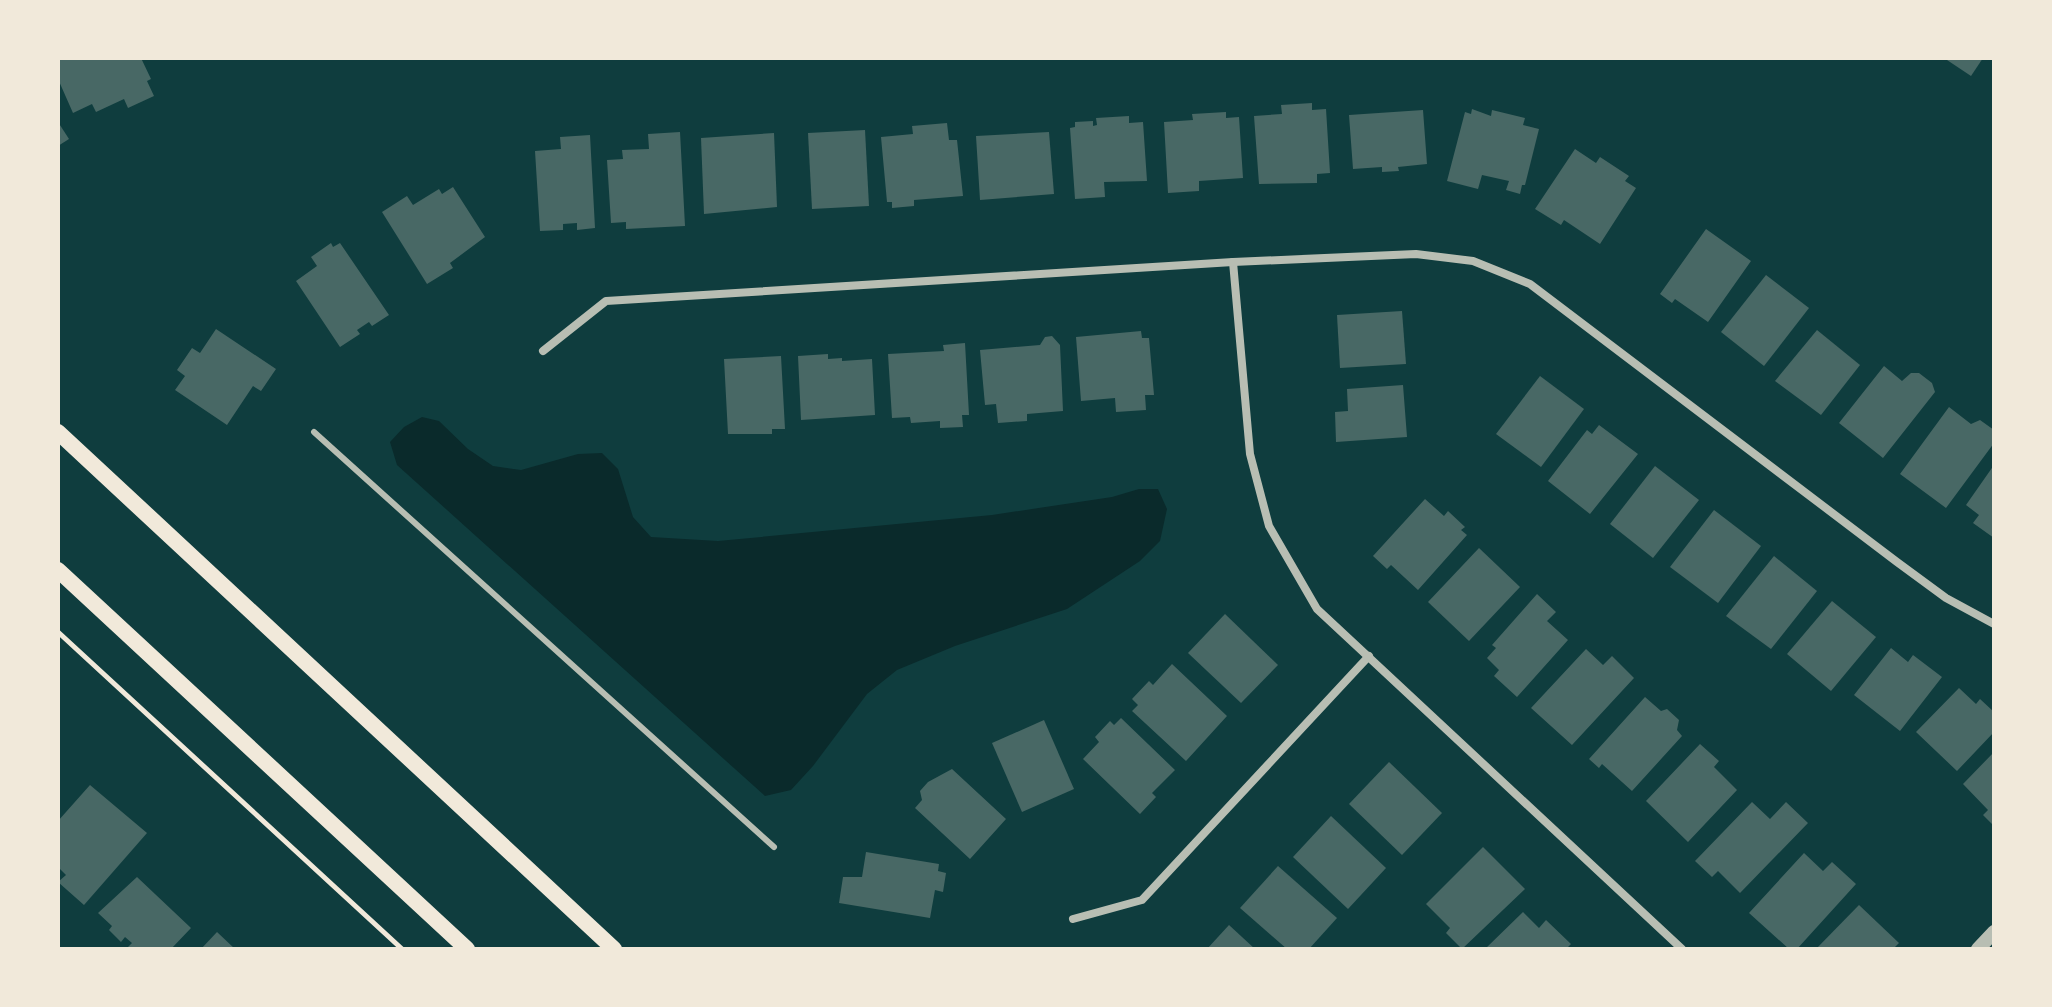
<svg xmlns="http://www.w3.org/2000/svg" width="2052" height="1007" viewBox="0 0 2052 1007" font-family="Rubik,sans-serif">
  <style>
    .water { fill: #0a2a2b }
    .building { fill: #486865 }
    .lines { fill: none; stroke-linecap: round; stroke-linejoin: round }
    .path { stroke: #f1e9da; stroke-width: 5 }
    .service { stroke: #b8beb3; stroke-width: 6 }
    .minor { stroke: #b8beb3; stroke-width: 8 }
    .tertiary { stroke: #b8beb3; stroke-width: 14 }
    .secondary { stroke: #f1e9da; stroke-width: 16 }
  </style>
  <rect width="100%" height="100%" fill="#0f3d3e"/>
  <path class="water" d="M422,417L439,421L468,449L493,466L521,470L578,454L602,453L618,469L633,517L651,537L718,541L992,515L1112,497L1139,489H1158L1167,509L1160,541L1140,561L1067,609L955,646L897,670L867,694L813,766L791,790L765,796L397,465L390,442L404,427Z"/>
  <g class="building">
    <path d="M58,58H141L151,79L147,81L154,96L128,108L124,99L96,112L92,104L73,113L58,79Z"/>
    <path d="M1944,58H1983L1971,76Z"/>
    <path d="M1312,103V110L1326,109L1330,173L1317,174V183L1259,184L1254,116L1282,114L1281,105Z"/>
    <path d="M1472,109L1491,116L1492,110L1525,118L1523,125L1539,129L1525,185H1522L1520,194L1506,190L1509,181L1482,175L1478,189L1447,181L1465,112L1471,114Z"/>
    <path d="M1423,110L1427,164L1398,167L1399,171L1382,172V167L1353,169L1349,115Z"/>
    <path d="M1226,112V118L1239,117L1243,178L1199,181V191L1168,193L1164,122L1193,120L1192,114Z"/>
    <path d="M1129,116V123L1143,122L1147,181L1104,182L1105,197L1075,199L1070,128L1075,127V122L1093,121V126L1097,125L1096,118Z"/>
    <path d="M58,122L69,139L58,146Z"/>
    <path d="M947,123L949,140H957L963,196L914,200V206L892,208V202H887L881,137L913,134L912,126Z"/>
    <path d="M865,130L869,206L812,209L808,133Z"/>
    <path d="M680,132L685,226L626,229V222L611,223L607,160L623,159L622,150L649,149L648,134Z"/>
    <path d="M1049,132L1054,194L980,200L976,136Z"/>
    <path d="M774,133L777,207L704,214L701,138Z"/>
    <path d="M590,135L595,228L577,230V223L563,224V230L540,231L535,151L561,149L560,137Z"/>
    <path d="M1575,149L1596,163L1600,157L1629,176L1625,181L1636,188L1600,244L1564,220L1561,225L1535,209Z"/>
    <path d="M453,187L485,237L450,263L453,268L427,284L382,212L407,196L413,205L439,189L442,194Z"/>
    <path d="M1706,229L1751,261L1708,322L1675,299L1672,303L1660,294Z"/>
    <path d="M331,243L333,247L340,243L389,315L372,326L369,322L357,330L360,334L340,347L296,281L317,266L311,257Z"/>
    <path d="M1766,275L1809,308L1764,366L1721,332Z"/>
    <path d="M1402,311L1406,364L1340,368L1337,315Z"/>
    <path d="M216,329L276,369L261,391L253,386L227,425L175,390L185,376L177,370L192,348L200,353Z"/>
    <path d="M1817,330L1860,365L1821,415L1775,381Z"/>
    <path d="M1141,331L1142,338H1149L1154,395H1145L1146,410L1116,412L1115,398L1081,401L1076,337Z"/>
    <path d="M1052,336L1060,345L1063,411L1027,414V421L998,423L996,404L985,405L980,350L1040,345L1045,337Z"/>
    <path d="M965,343L969,415H962L963,427L940,428V421L911,423L910,417L892,418L888,354L944,351L943,345Z"/>
    <path d="M828,354V359L842,358V361L872,359L875,415L801,420L798,356Z"/>
    <path d="M781,356L785,429H772V434H728L724,359Z"/>
    <path d="M1884,366L1902,381L1911,373H1919L1932,383L1935,392L1883,458L1839,423Z"/>
    <path d="M1540,376L1584,409L1541,467L1496,434Z"/>
    <path d="M1403,385L1407,437L1336,442L1335,412L1348,411L1347,389Z"/>
    <path d="M1949,407L1971,424L1980,420L1994,430V443L1946,508L1900,474Z"/>
    <path d="M1599,425L1638,454L1590,514L1548,481L1587,430L1592,434Z"/>
    <path d="M1994,465V538L1973,523L1979,515L1966,505Z"/>
    <path d="M1655,466L1699,500L1653,558L1610,524Z"/>
    <path d="M1425,499L1444,516L1448,511L1465,527L1461,530L1467,535L1418,590L1391,565L1387,569L1373,556Z"/>
    <path d="M1714,510L1761,546L1718,603L1670,567Z"/>
    <path d="M1479,548L1520,587L1469,641L1428,602Z"/>
    <path d="M1774,556L1817,591L1771,649L1726,616Z"/>
    <path d="M1537,594L1556,612L1547,621L1568,640L1517,697L1494,676L1499,670L1487,658L1496,648L1492,645Z"/>
    <path d="M1832,601L1876,637L1831,691L1787,654Z"/>
    <path d="M1225,614L1278,665L1241,703L1188,653Z"/>
    <path d="M1891,648L1908,662L1913,655L1942,677L1900,731L1854,695Z"/>
    <path d="M1586,649L1603,665L1612,656L1634,678L1572,745L1531,708Z"/>
    <path d="M1172,664L1227,716L1186,761L1132,711L1138,705L1132,699L1149,681L1153,685Z"/>
    <path d="M1959,688L1976,704L1980,699L1994,712V732L1957,771L1916,732Z"/>
    <path d="M1645,697L1661,711L1667,709L1679,720L1677,730L1682,736L1632,791L1602,764L1599,768L1589,759Z"/>
    <path d="M1121,718L1175,770L1152,793L1156,797L1140,814L1083,759L1099,742L1095,737L1110,721L1114,725Z"/>
    <path d="M1044,720L1074,789L1022,812L992,743Z"/>
    <path d="M1700,744L1719,761L1714,767L1737,790L1688,842L1646,801Z"/>
    <path d="M1994,752V826L1983,815L1988,810L1963,784Z"/>
    <path d="M1389,762L1442,813L1402,855L1349,804Z"/>
    <path d="M952,769L1006,819L970,859L915,808L922,800L920,791L928,782Z"/>
    <path d="M90,785L147,833L84,905L58,882L66,875L58,867V821Z"/>
    <path d="M1752,802L1770,819L1786,802L1808,823L1740,893L1718,871L1712,877L1695,861Z"/>
    <path d="M1331,816L1386,868L1348,909L1293,857Z"/>
    <path d="M1483,847L1525,889L1462,949L1446,933L1450,928L1426,904Z"/>
    <path d="M866,852L939,864L938,871L946,873L943,892L935,890L930,918L839,903L843,877H862Z"/>
    <path d="M1804,853L1823,871L1832,862L1856,884L1797,949H1789L1749,913Z"/>
    <path d="M1278,866L1337,918L1309,949H1287L1240,908Z"/>
    <path d="M137,877L191,928L171,949H131L128,947L132,943L125,937L121,942L109,930L112,926L98,913Z"/>
    <path d="M1859,905L1899,943L1893,949H1816Z"/>
    <path d="M1523,912L1539,928L1546,920L1571,944L1566,949H1485Z"/>
    <path d="M1229,925L1255,949H1207Z"/>
    <path d="M217,932L235,949H201Z"/>
  </g>
  <g class="lines">
    <path class="path" d="M58,632L402,949"/>
    <path class="service" d="M314,432L774,847"/>
    <g class="minor">
      <path d="M1233,262L1250,454L1269,526L1317,609L1682,949"/>
      <path d="M543,351L606,301L1233,262L1416,254L1473,261L1530,284L1897,562L1946,598L1994,624"/>
      <path d="M1073,919L1142,900L1369,656"/>
    </g>
    <path class="tertiary" d="M1978,949L1994,932"/>
    <g class="secondary">
      <path d="M58,432L614,949"/>
      <path d="M58,570L467,949"/>
    </g>
  </g>
  <rect width="2052" height="1007" fill="none" stroke="#f1e9da" stroke-width="120"/>
</svg>
